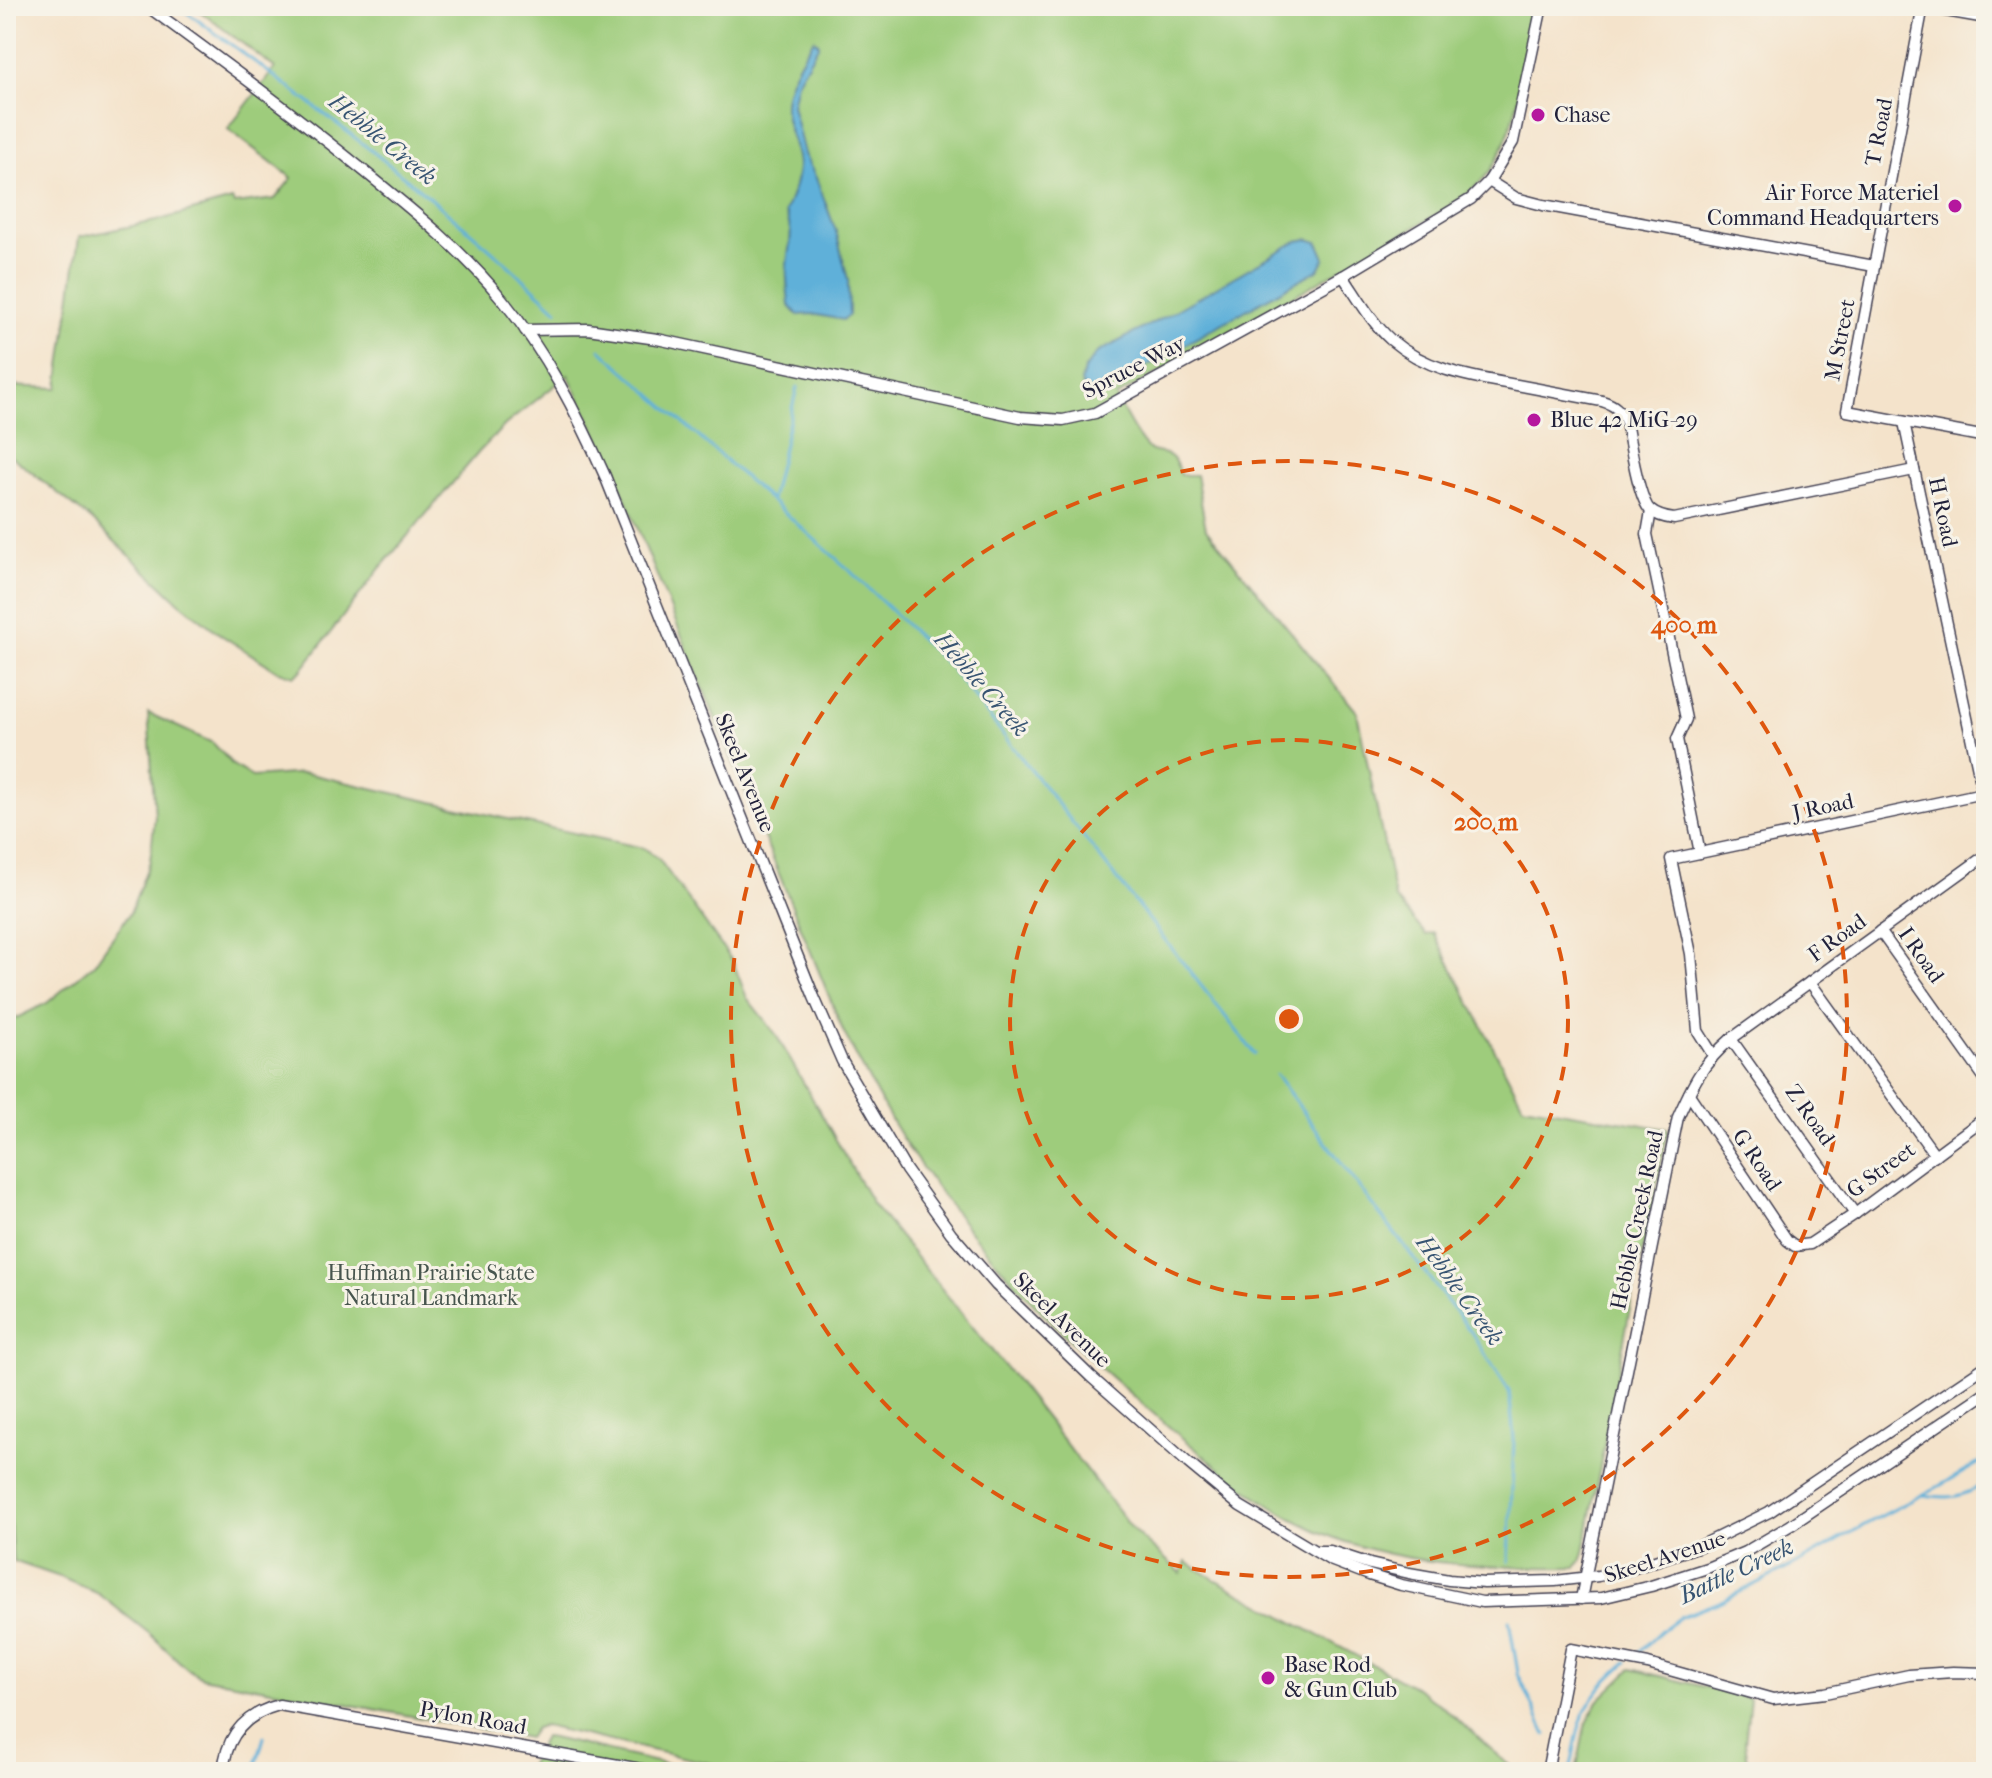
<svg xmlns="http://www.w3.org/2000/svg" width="1992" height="1778" viewBox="0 0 1992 1778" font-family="'IM FELL French Canon',serif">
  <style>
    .green { fill: #9ecc7b; stroke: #60775b; stroke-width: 2 }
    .water { fill: #5eb0d9; stroke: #40698a; stroke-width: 2 }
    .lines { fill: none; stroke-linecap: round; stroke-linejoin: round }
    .stream { stroke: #5eb0d9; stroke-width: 3 }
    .minor-casing { stroke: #423f51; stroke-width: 13 }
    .minor { stroke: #fff; stroke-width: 10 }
    .ring { fill: none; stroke: #de560e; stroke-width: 4; stroke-dasharray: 14 10 }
    .poi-dot { fill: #b5179e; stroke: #f7f3e8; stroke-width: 3 }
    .labels { text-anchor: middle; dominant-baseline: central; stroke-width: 6; stroke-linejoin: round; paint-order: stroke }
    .poi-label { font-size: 22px; fill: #22223b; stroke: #f7f3e8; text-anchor: start }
    .street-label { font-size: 22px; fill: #22223b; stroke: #f7f3e8 }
    .park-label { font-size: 22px; fill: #47554e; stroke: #f7f3e8 }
    .water-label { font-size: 24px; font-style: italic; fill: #375472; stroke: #f7f3e8 }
    .centre { fill: #de560e; stroke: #f7f3e8; stroke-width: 4 }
    .ring-label { font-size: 24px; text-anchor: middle; font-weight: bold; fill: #de560e; stroke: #f7f3e8; stroke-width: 6; stroke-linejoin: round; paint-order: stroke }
  </style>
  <rect width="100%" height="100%" fill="#f7f3e8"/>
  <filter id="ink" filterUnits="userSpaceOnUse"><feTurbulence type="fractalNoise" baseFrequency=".0125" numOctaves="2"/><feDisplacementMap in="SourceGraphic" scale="16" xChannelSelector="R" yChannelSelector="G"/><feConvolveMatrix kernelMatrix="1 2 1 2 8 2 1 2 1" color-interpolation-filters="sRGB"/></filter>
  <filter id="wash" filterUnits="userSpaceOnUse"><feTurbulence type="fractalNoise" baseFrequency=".006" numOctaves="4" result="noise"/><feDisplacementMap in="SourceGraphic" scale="32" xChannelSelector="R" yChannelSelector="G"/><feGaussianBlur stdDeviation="1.8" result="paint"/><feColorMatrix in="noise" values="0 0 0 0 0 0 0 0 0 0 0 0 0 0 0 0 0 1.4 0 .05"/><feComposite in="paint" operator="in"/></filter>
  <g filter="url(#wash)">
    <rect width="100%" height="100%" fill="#f4e3cb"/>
    <g class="green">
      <path d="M193,6H1535C1525,58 1519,137 1485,177C1471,193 1454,204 1436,215L1116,397C1124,412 1132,430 1143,443C1158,463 1171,440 1180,475H1196L1206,529L1357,712L1395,898L1426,935L1434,933L1523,1105L1668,1129L1633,1293L1584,1552L1581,1562L1576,1567C1493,1568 1411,1567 1332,1537C1269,1513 1219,1469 1168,1426C1133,1396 1097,1366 1064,1334C1009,1281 959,1221 916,1159C888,1119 867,1075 844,1033L608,456L568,375L505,425L479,452L381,567L300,672L294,676L276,670L221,635L179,602L92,520L6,452V386L58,388L79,237L156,221L232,200L234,204L275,199L292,178L228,129L275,68Z"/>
      <path d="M148,713L213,743L233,765L252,777L305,773L503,818L644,848L658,858L733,962L747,998L775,1033L872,1203L1019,1384L1134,1531L1181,1573L1186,1562L1216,1580L1418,1689L1443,1707L1515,1770L1514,1772H748L544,1726L535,1728L528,1738L202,1677L187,1669L150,1634L99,1594L60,1577L13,1561L6,1472V1023L47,1003L94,964L130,913L150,861L155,816Z"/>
      <path d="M1631,1669L1750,1698L1745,1743L1750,1772H1576L1585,1727L1598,1701Z"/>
      <path d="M544,1737L552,1738L700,1772H526Z"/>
    </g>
    <g class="water">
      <path d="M814,39L819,44L797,82L792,105L804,154L816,178L836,231L848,280L849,315L843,320L812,314L798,315L789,305C788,292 786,277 787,264C789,241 795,236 785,212C792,194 801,176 797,157C793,136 781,118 786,96C790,75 803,57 814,39Z"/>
      <path d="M1308,239L1318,242L1325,258L1319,269L1111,386L1090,390L1083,387L1081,382L1084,370L1097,353L1166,316L1297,241Z"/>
    </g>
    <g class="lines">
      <g class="stream">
        <path d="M178,6C310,101 440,199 557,310"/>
        <path d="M600,349L848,569L949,666L1255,1054"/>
        <path d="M771,500L797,387"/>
        <path d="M1276,1075L1371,1203L1471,1332L1509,1391L1514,1439L1509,1562"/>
        <path d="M1923,1495C1952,1499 1961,1498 1986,1483"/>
        <path d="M1509,1620L1518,1673L1546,1735"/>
        <path d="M1633,1658L1661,1631L1680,1617L1717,1603L1794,1565L1868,1523L1943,1484L1986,1459"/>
        <path d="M1558,1762L1563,1772"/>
        <path d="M254,1772L264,1737"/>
        <path d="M1569,1772C1573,1762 1574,1751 1576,1741C1582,1706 1600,1685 1627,1662"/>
      </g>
    </g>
  </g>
  <g filter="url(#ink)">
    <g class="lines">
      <g class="minor-casing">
        <g id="minor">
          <path d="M147,6C222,61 297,116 369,175C416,213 463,251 502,299C546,353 577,413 605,476L814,997L842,1061L906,1170L951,1233L996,1285L1091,1377L1188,1463L1240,1506L1330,1560L1369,1575L1401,1585L1482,1602L1601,1598L1651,1586L1707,1568L1745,1552L1791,1525L1986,1393"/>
          <path d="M1923,6L1847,411L1986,437"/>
          <path d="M1923,7L1986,18"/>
          <path d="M1489,181L1516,198L1543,205L1874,266"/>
          <path d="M1343,276C1358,298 1371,322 1391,340C1427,371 1472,377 1517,385C1545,390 1574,396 1602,401C1615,405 1620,410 1626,422C1630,441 1638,498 1650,510C1657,516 1666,518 1674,519L1914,470"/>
          <path d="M525,330L588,329L657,339L1020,417L1063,420L1095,413L1343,276L1471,199L1489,181L1513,142L1542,6"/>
          <path d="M1904,422L1983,793L1986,797"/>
          <path d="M1651,511L1647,534L1686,719L1677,739L1700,853"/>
          <path d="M1880,931L1986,1080"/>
          <path d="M1810,982L1935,1155"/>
          <path d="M1731,1039L1855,1214"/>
          <path d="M1713,1055L1698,1031L1691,954L1671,859L1983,793"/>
          <path d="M1689,1094L1787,1240L1795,1246L1810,1244L1855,1214L1986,1117"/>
          <path d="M1317,1551H1330L1370,1564L1409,1573L1449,1580L1484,1583L1555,1581L1598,1576L1628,1570L1700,1546L1769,1512L1986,1366"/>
          <path d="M1581,1599L1678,1117C1693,1083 1703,1063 1731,1039L1986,855"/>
          <path d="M223,1772C226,1736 245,1714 279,1705L658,1772"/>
          <path d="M1547,1772L1571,1649L1648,1664L1773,1699L1825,1693L1909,1675L1953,1672L1986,1673"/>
        </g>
      </g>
      <use href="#minor" class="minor"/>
    </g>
  </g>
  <g class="ring">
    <circle cx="1289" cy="1019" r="279"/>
    <circle cx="1289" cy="1019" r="558"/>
  </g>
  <g class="poi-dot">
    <circle cx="1538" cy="115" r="8"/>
    <circle cx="1955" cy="206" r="8"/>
    <circle cx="1534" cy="420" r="8"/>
    <circle cx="1268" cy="1678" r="8"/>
  </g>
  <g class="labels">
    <g class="poi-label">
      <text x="1554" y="115">Chase</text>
      <text x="1939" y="193" text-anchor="end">Air Force Materiel<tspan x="1939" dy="25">Command Headquarters</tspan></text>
      <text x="1550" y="420">Blue 42 MiG-29</text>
      <text x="1284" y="1665">Base Rod<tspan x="1284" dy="25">&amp; Gun Club</tspan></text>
    </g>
    <g class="street-label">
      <text transform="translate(1879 132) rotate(-79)">T Road</text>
      <text transform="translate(1840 340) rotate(-79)">M Street</text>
      <text transform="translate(1134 367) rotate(-27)">Spruce Way</text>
      <text transform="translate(1943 512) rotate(78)">H Road</text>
      <text transform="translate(745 773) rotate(68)">Skeel Avenue</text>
      <text transform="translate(1823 807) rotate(-12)">J Road</text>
      <text transform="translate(1837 938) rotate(-36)">F Road</text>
      <text transform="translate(1921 955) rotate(55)">I Road</text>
      <text transform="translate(1810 1115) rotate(55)">Z Road</text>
      <text transform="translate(1757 1160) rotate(56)">G Road</text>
      <text transform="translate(1881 1170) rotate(-36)">G Street</text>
      <text transform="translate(1637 1220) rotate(-78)">Hebble Creek Road</text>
      <text transform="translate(1062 1320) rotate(44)">Skeel Avenue</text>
      <text transform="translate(1665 1557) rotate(-18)">Skeel Avenue</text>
      <text transform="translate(473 1718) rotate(10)">Pylon Road</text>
    </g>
    <g class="park-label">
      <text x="431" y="1273">Huffman Prairie State<tspan x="431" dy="25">Natural Landmark</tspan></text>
    </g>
    <g class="water-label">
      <text transform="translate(383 139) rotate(39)">Hebble Creek</text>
      <text transform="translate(982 684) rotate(49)">Hebble Creek</text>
      <text transform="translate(1460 1290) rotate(54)">Hebble Creek</text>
      <text transform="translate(1736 1571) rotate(-25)">Battle Creek</text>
    </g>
  </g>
  <circle cx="1289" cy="1019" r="12" class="centre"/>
  <g class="ring-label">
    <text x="1684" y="633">400 m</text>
    <text x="1486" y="830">200 m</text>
  </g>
  <rect width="1992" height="1778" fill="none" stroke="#f7f3e8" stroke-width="32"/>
</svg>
